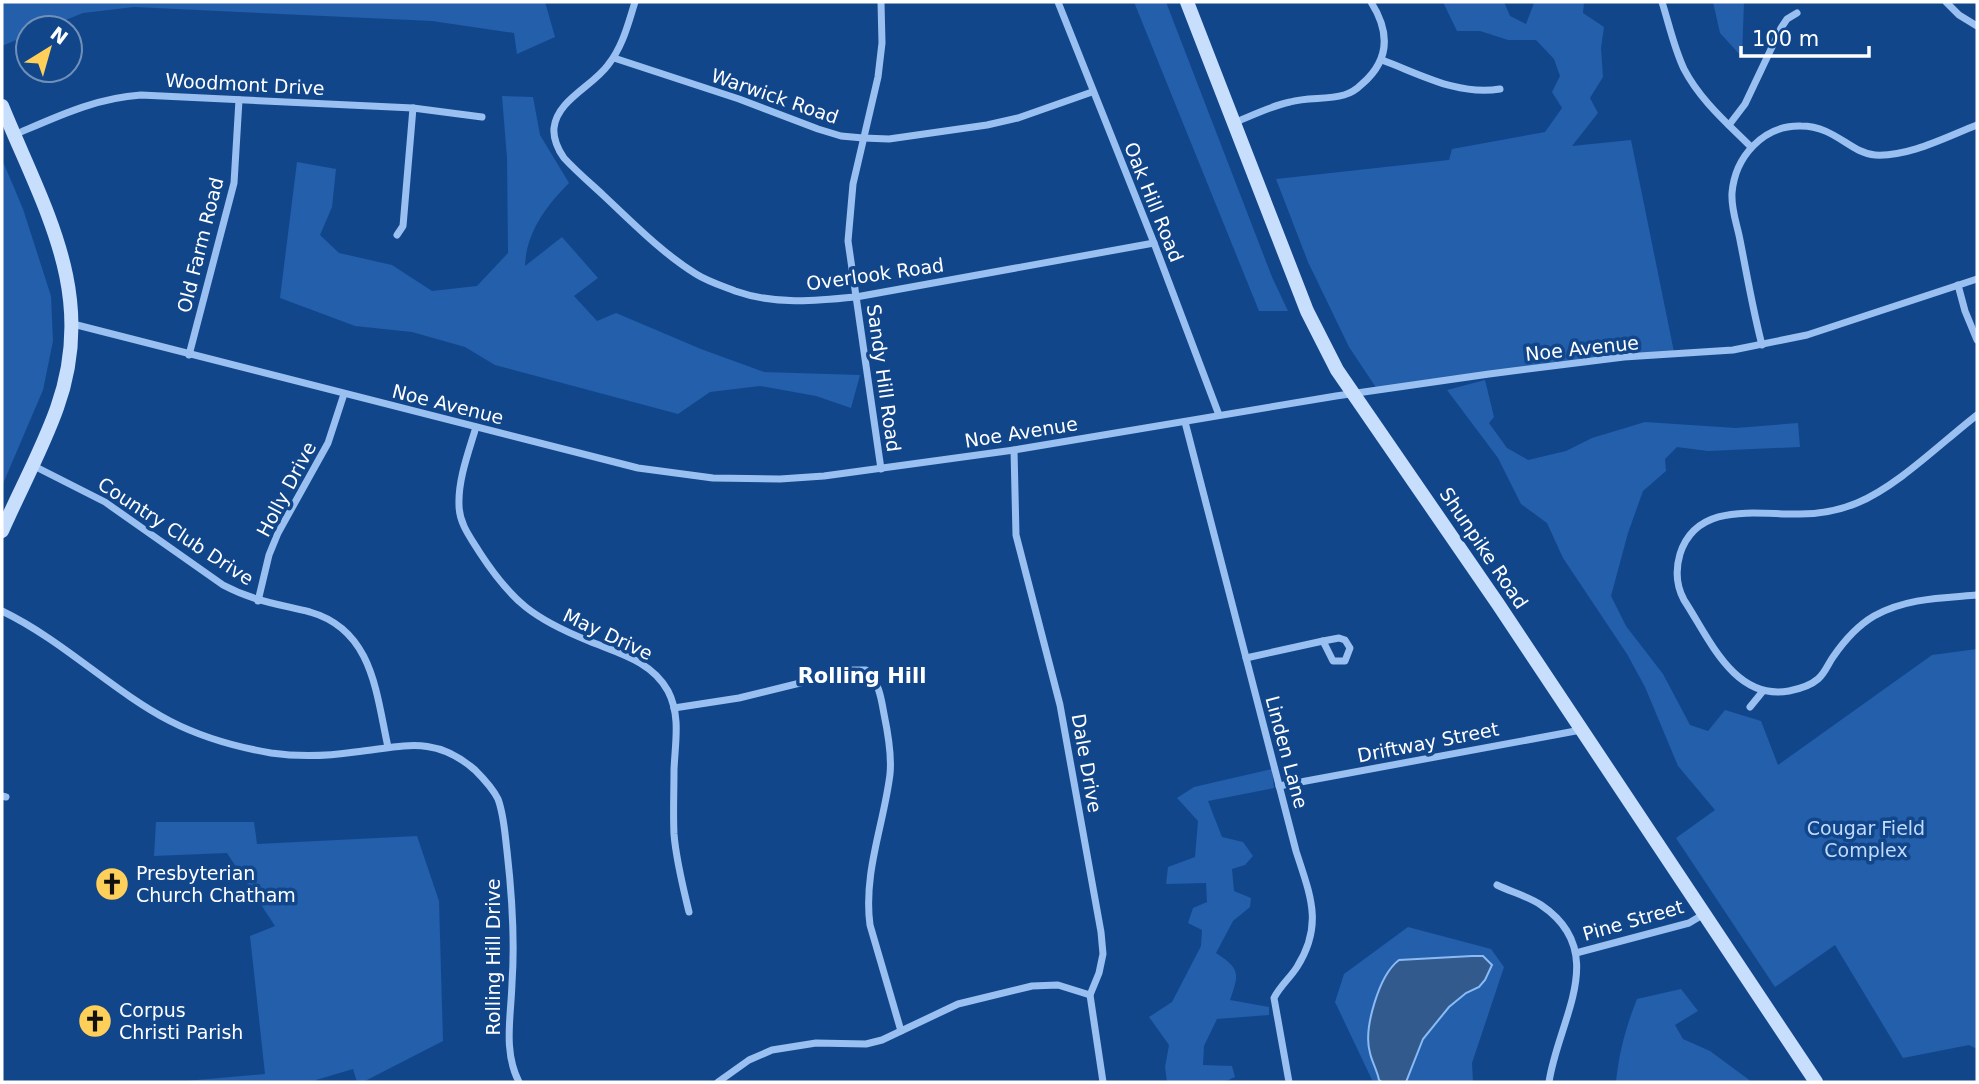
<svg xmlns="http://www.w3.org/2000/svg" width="1979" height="1084" viewBox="0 0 1979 1084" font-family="'DejaVu Sans',sans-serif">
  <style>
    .green { fill: #235fab }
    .water { fill: #335a8d; stroke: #8abbf5; stroke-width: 2 }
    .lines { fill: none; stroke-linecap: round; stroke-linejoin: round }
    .street { stroke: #99c0f1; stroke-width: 7 }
    .secondary { stroke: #c7defc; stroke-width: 14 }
    .labels { text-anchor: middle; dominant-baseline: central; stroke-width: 7; stroke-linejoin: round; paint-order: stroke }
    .street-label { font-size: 19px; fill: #fff; stroke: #12468b }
    .park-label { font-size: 19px; fill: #c0dbfc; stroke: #12468b }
    .poi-label { font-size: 19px; fill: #fff; stroke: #12468b; text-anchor: start }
    .neighbourhood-label { font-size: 21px; font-weight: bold; fill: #fff; stroke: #12468b }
  </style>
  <rect width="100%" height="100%" fill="#12468b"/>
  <g class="green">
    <path d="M2,2H545L555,37L517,54L514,33L432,21L134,7L83,13L46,28H28V35L2,46Z"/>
    <path d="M1134,2H1166L1272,277L1288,311H1259Z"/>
    <path d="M1443,2H1504L1510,16L1526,24L1534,3L1538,2H1584L1583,13L1604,27L1601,48L1603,77L1590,98L1598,113L1572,146L1631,140L1674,352L1377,389L1349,347L1308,262L1276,179L1449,160L1452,149L1545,132L1562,108L1552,92L1560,76L1554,59L1536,40H1508L1480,31H1457Z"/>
    <path d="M1713,2H1744L1742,57L1720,33Z"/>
    <path d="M502,96L533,97L540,135L569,183C546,206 526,233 525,266L562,237L598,278L574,296L597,321L616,313L701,349L764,372L860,375L851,408L816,396L760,386L710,392L678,414L495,365L465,347L412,332L355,326L280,298L297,162L336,169L332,207L320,235L339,253L392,265L432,291L477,286L508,253L507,158Z"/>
    <path d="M2,164H4L23,209L51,296L53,341L43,390L2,486Z"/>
    <path d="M1485,380L1494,417L1489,423L1507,448L1528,460L1566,451L1592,438L1645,422L1736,428L1798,423L1800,447L1708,451L1677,447L1665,459L1666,471L1643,491L1628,533L1611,596L1626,626L1663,674L1690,725L1708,731L1725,710L1761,721L1778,765L1932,655L1977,649V1049L1969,1045L1903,1058L1835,945L1775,987L1676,838L1715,810L1678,766L1645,687L1627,654L1563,558L1547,523L1521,504L1498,458L1447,390Z"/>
    <path d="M1272,769L1274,788L1208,801L1222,837L1243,842L1253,856L1245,865L1232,869L1234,891L1251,898L1250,907L1233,921L1216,953C1241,969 1239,974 1230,1000L1269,1007V1015L1217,1019L1204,1046L1203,1065L1232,1066L1235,1077L1224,1082H1167L1165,1067L1169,1045L1149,1017L1172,1002L1201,946L1202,930L1188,923L1193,908L1207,902L1206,883L1166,884L1168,867L1195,857L1198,821L1177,798L1194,787Z"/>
    <path d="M156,822H254L257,844L417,836L439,901L443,1041L363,1082H357L353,1069L316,1080V1082H174L265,1074L250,936L275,926L227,853L154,856Z"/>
    <path d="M1408,927L1491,949L1504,967L1472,1063L1473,1082H1406C1412,1069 1416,1053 1422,1040C1434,1018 1456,997 1479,987L1483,956L1412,959L1399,960L1391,966L1378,990L1371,1022L1369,1052L1379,1080L1382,1082H1373L1335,1002L1344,974Z"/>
    <path d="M1681,989L1698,1011L1675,1025L1683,1039L1710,1051L1752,1082H1616C1619,1052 1626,1027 1637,999Z"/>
  </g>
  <path class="water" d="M1472,956H1483L1492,965L1485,980L1479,987L1466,993L1449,1007L1423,1039L1406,1082H1382L1379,1080C1377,1070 1372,1062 1370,1053C1363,1029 1379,975 1399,960Z"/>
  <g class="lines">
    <g class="street">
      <path d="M635,2C628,24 623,46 608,65C593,86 557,100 554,128C553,138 558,150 564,158C576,171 590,183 603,195C632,222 662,253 696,274C707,281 722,286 735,291C775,305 815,301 856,297L1154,243"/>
      <path d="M1058,2L1154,243L1219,415"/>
      <path d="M1662,2C1669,24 1674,48 1684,69C1700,100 1727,123 1751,147"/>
      <path d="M1946,2L1959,15L1977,26"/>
      <path d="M614,58L739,99L818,129L841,136L863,138L889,139L987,125L1018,118L1092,92"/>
      <path d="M1382,60C1420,74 1458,96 1500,89"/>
      <path d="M1234,123C1253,115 1271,106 1290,102C1308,97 1327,100 1344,95C1351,93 1357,89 1362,84C1390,60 1390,32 1371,2"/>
      <path d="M1729,125L1745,104L1781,28L1787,19L1797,13"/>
      <path d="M14,135C56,117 95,98 141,95L413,108L482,117"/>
      <path d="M397,235L403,226L413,108"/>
      <path d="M1958,285L1965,311L1977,340"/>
      <path d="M73,324L638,468L713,478L780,479L824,476L1014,450L1336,396L1489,374L1624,357L1733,350L1807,335L1977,279"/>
      <path d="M1762,345C1753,311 1747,275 1740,240C1737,224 1731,210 1732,193C1735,157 1763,125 1801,126C1835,126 1850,153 1875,155C1909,157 1946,137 1977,125"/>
      <path d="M189,355L234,183L239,100"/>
      <path d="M1977,415C1942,442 1898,486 1857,503C1840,510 1819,514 1800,514C1757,515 1697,501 1680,554C1675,571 1676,585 1684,600C1709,638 1734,701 1789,691C1799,689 1810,686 1818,679C1825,673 1828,664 1833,657C1844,641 1857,626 1874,616C1906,598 1942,598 1977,595"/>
      <path d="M1185,422L1296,851C1310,895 1324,924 1297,967C1290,978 1280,986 1274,998L1289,1082"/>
      <path d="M476,427C469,451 458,479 459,505C459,523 470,537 480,553C512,602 534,619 589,641C618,653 652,661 668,691C681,716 675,743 674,770C674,791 673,813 674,834C676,860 683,887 689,912"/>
      <path d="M1014,450L1016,535L1060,705L1101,932L1103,954L1099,973L1090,995L1103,1082"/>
      <path d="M32,465L105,502L223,585C253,601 278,604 310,612C373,630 376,693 388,747"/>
      <path d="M881,469L848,241L853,184L878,77L882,43L881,2"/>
      <path d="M258,601L269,555L278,533L328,443L344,394"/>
      <path d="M2,611C64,641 111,690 170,721C201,737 236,747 271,753C299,757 328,756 355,752C403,747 434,734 475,770C483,778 493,789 498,799C504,815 505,835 507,851C512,895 515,940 512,983C511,1017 503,1051 519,1082"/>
      <path d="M1339,638L1345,640L1350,648L1345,661H1333L1323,641Z"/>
      <path d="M1246,658L1323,641"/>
      <path d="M1750,707L1763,691"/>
      <path d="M674,708L739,698L853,670H866C879,682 881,697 884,714C888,733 892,754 890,774C884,824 863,873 870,925L901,1031"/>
      <path d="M1279,786L1581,730"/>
      <path d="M2,796L6,797"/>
      <path d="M1497,885C1511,892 1528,896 1541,905C1611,952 1558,1020 1549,1082"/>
      <path d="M1576,953L1689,923L1704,914"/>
      <path d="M718,1082L749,1060L772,1050L816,1043L866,1044L882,1040L958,1004L1032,986L1058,985L1090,995"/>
    </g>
    <g class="secondary">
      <path d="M1187,2L1307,311L1337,370L1498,604L1816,1082"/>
      <path d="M2,106C44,209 98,294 57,408C42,450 20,490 2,531"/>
    </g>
  </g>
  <defs>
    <g id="church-disc" transform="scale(1.75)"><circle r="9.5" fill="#ffd059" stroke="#12468b"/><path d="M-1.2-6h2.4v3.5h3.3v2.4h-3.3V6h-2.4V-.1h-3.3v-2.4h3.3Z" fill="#111"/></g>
  </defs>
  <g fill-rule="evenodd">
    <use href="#church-disc" x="112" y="884"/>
    <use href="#church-disc" x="95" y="1021"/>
  </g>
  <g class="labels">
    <g class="street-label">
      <text transform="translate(245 84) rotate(3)">Woodmont Drive</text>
      <text transform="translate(775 96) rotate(19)">Warwick Road</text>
      <text transform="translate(1154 202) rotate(68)">Oak Hill Road</text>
      <text transform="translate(200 245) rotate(-76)">Old Farm Road</text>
      <text transform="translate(875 274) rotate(-8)">Overlook Road</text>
      <text transform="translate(1582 348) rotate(-6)">Noe Avenue</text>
      <text transform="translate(884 378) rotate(82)">Sandy Hill Road</text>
      <text transform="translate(448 404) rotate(14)">Noe Avenue</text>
      <text transform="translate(1021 432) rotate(-9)">Noe Avenue</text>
      <text transform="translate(286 489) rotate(-62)">Holly Drive</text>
      <text transform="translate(176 531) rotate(33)">Country Club Drive</text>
      <text transform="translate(1484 548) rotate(56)">Shunpike Road</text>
      <text transform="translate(608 634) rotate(25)">May Drive</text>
      <text transform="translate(1428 742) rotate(-11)">Driftway Street</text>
      <text transform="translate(1287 752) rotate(75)">Linden Lane</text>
      <text transform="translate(1087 763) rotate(80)">Dale Drive</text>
      <text transform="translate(1633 920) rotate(-16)">Pine Street</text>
      <text transform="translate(493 957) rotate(-90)">Rolling Hill Drive</text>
    </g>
    <g class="park-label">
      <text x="1866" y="828">Cougar Field<tspan x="1866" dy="22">Complex</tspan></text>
    </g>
    <g class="poi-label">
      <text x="136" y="873">Presbyterian<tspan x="136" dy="22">Church Chatham</tspan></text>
      <text x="119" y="1010">Corpus<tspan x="119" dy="22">Christi Parish</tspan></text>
    </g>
    <g class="neighbourhood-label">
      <text x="862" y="676">Rolling Hill</text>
    </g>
  </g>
  <rect width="1979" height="1084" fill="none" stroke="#ffffff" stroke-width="7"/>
  <g transform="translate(49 49) rotate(37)"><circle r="33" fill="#12468b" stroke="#7190b9" stroke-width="2"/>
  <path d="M0-5L12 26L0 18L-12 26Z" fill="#ffd059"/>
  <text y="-10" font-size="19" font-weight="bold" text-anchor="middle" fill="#ffffff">N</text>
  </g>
  <path d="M1741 46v10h128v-10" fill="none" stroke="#ffffff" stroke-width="3.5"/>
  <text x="1752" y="46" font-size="21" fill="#ffffff" stroke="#12468b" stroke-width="5" paint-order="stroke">100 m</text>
</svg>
